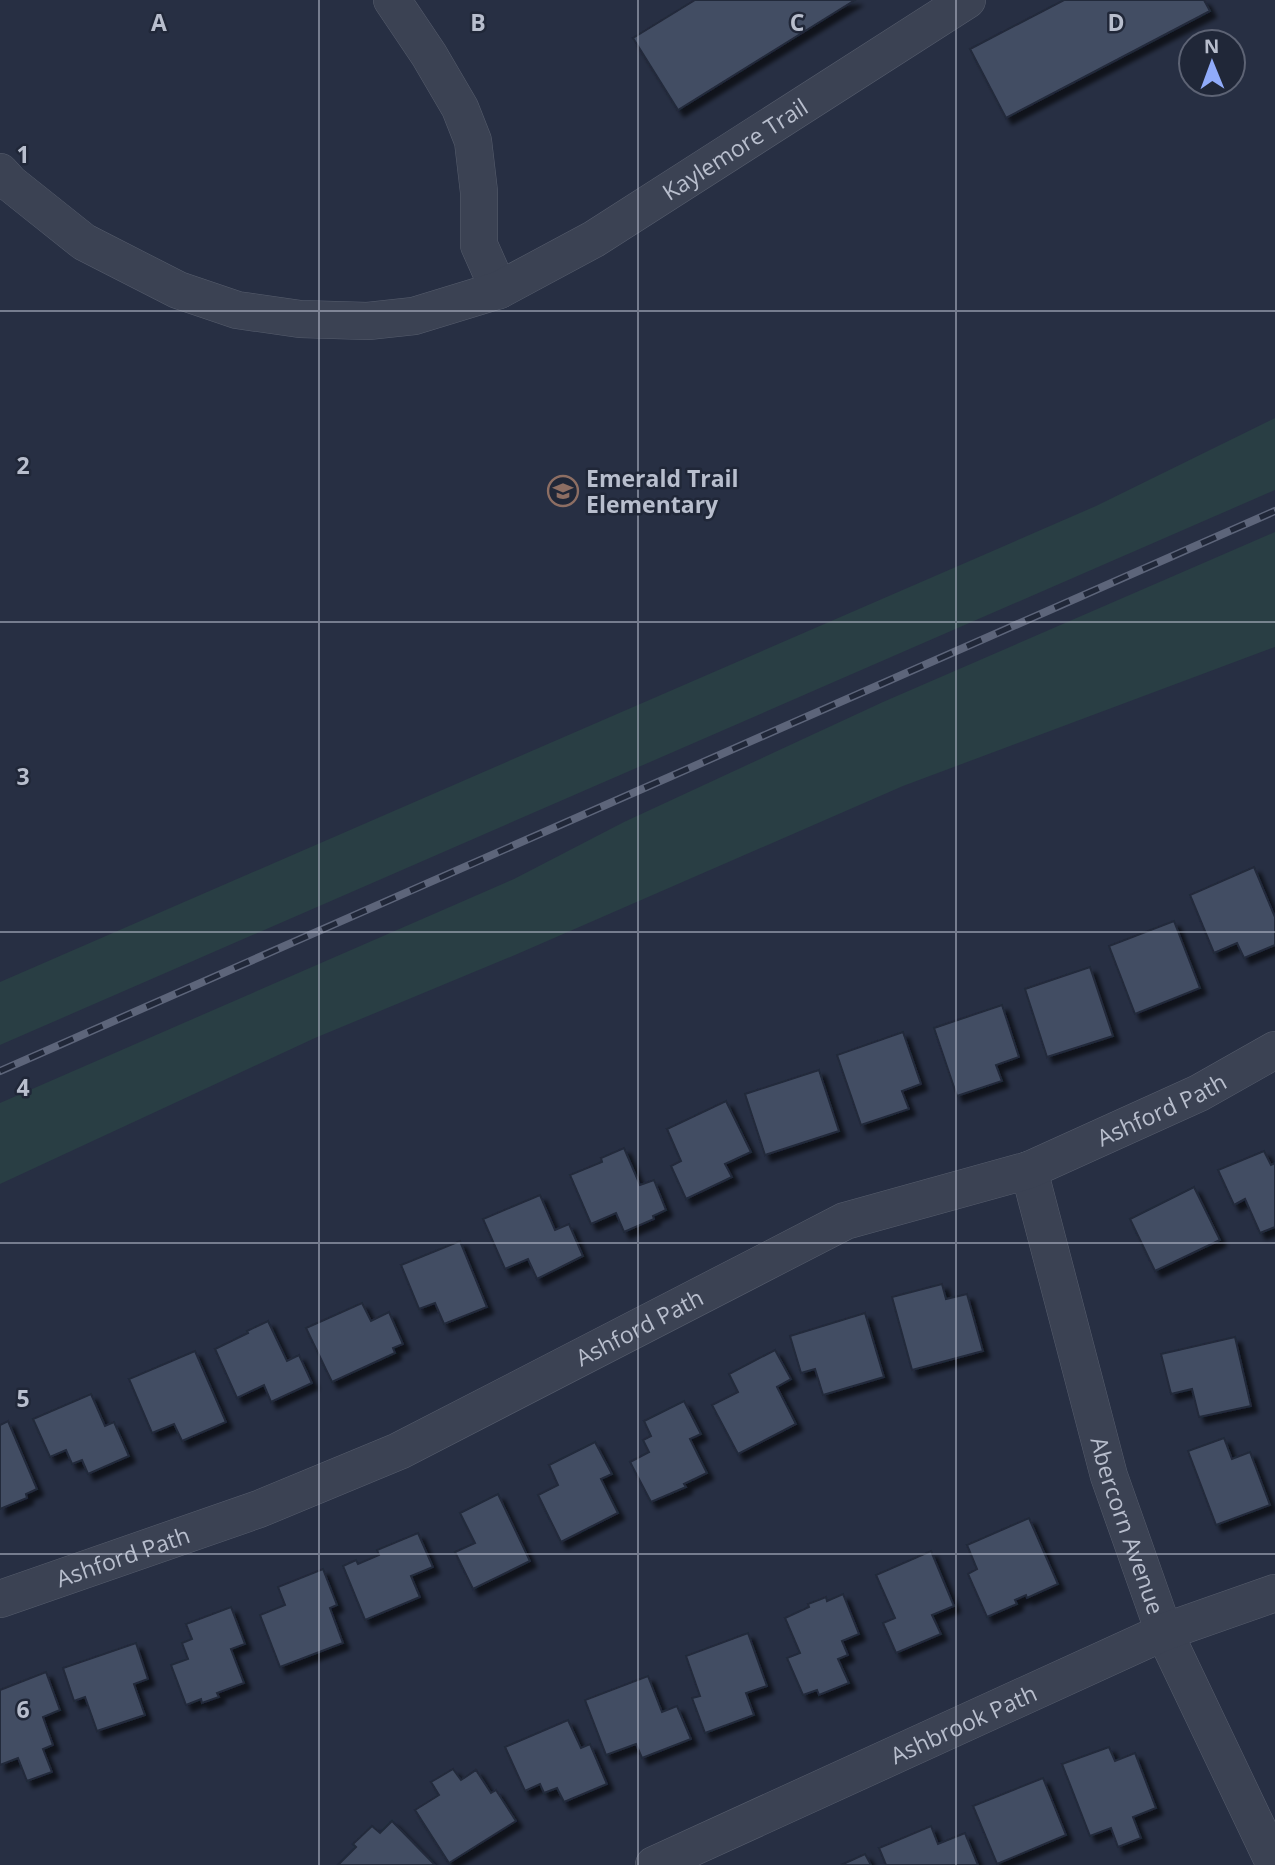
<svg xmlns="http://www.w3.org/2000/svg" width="1275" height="1865" viewBox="0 0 1275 1865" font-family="'Open Sans',sans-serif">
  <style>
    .green { fill: #293e44 }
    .building { fill: #434d63; stroke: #22293a; stroke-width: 2; filter: url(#shadow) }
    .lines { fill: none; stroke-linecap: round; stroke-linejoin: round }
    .minor-casing { stroke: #565d6d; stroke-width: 38 }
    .minor { stroke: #3b4253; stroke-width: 37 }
    .rail-casing { stroke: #5d657a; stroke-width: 8 }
    .rail { stroke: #202738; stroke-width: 5; stroke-dasharray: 16; stroke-linecap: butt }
    .grid { fill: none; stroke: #b8becd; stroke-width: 2; stroke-opacity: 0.55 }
    .labels { text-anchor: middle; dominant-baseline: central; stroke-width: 5; stroke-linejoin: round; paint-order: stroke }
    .street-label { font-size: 23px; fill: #b8becd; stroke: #202738 }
    .poi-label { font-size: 23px; font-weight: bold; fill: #b8becd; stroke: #202738; text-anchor: start }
    .grid-label { font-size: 23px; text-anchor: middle; font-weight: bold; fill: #b8becd; stroke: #202738; stroke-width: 5; stroke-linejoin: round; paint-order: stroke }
  </style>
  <defs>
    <filter id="shadow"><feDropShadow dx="6" dy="6" stdDeviation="2" flood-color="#0009"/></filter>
  </defs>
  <rect width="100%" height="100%" fill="#272f43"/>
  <g class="green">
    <path d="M1275,418V490L0,1045V982L1096,506Z"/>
    <path d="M1275,532V647L903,786L515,955L315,1038L0,1184V1103L514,879L624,822L883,702Z"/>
  </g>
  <g class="building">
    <path d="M695,0H855L678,110L633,38Z"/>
    <path d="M1064,0H1204L1210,11L1006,118L970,49Z"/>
    <path d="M1254,867L1275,917V945L1244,958L1237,943L1214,953L1190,895Z"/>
    <path d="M1174,921L1200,988L1135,1014L1109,946Z"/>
    <path d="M1090,967L1113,1036L1047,1057L1025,989Z"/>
    <path d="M1002,1005L1019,1057L996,1065L1002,1081L957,1096L934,1028Z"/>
    <path d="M903,1032L921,1084L902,1091L909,1109L861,1125L837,1055Z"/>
    <path d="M819,1070L839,1131L765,1155L745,1094Z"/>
    <path d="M726,1101L751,1152L725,1164L732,1177L686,1199L671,1166L681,1161L667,1129Z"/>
    <path d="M624,1148L640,1185L654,1180L666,1210L653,1216L654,1219L624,1232L616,1213L591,1224L570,1175L602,1162L601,1158Z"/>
    <path d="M1264,1151L1271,1165L1275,1163V1227L1260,1233L1245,1199L1234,1205L1218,1170Z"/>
    <path d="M1194,1187L1220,1240L1155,1271L1130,1219Z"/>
    <path d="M540,1195L555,1230L569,1224L583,1256L537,1279L528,1259L505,1269L483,1219Z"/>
    <path d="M460,1241L487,1307L444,1324L435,1303L419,1309L401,1265Z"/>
    <path d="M942,1284L946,1299L967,1294L983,1351L912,1370L892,1297Z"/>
    <path d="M362,1303L371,1321L389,1312L403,1344L393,1348L395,1353L332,1382L306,1328Z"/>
    <path d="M865,1313L884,1377L823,1395L815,1369L801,1373L790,1336Z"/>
    <path d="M268,1321L287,1361L299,1355L312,1383L271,1402L264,1385L237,1398L215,1349L248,1333L247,1331Z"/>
    <path d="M1235,1337L1251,1406L1199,1417L1192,1389L1171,1394L1161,1354Z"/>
    <path d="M775,1350L791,1379L777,1387L796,1424L738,1454L712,1405L738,1392L729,1374Z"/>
    <path d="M195,1351L226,1422L182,1441L174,1424L152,1433L129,1379Z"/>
    <path d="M91,1394L105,1426L114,1422L129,1456L88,1474L82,1460L72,1464L66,1450L50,1457L33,1419Z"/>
    <path d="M684,1401L701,1434L690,1439L707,1473L684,1484L686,1487L651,1502L630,1462L649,1452L643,1440L651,1436L644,1421Z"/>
    <path d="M8,1421L37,1489L26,1494L27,1498L0,1509V1425Z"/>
    <path d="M1224,1438L1232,1459L1250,1452L1270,1505L1216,1525L1188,1451Z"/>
    <path d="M595,1442L612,1474L601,1479L618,1513L561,1542L538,1495L558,1485L549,1465Z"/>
    <path d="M498,1494L530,1561L473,1589L455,1552L475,1543L460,1513Z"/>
    <path d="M1029,1518L1058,1584L1027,1598L1026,1595L1015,1600L1017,1604L987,1617L968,1574L977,1569L967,1545Z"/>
    <path d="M418,1533L433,1567L411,1576L420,1597L365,1620L343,1566L356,1560L358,1564L379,1555L377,1550Z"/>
    <path d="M931,1551L954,1606L932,1615L941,1634L896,1653L883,1623L895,1618L876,1575Z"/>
    <path d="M323,1569L337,1605L330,1608L343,1643L280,1667L260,1615L285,1605L278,1587Z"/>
    <path d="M843,1594L859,1634L842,1641L848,1655L838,1659L849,1683L819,1695L817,1690L803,1695L787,1658L800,1653L785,1618L809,1607L808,1604L826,1597L827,1601Z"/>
    <path d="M231,1607L245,1644L231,1649L244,1683L217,1693L219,1697L202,1703L201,1699L186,1705L171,1665L188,1659L182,1643L192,1639L186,1624Z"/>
    <path d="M748,1633L767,1686L746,1693L754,1715L705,1733L692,1698L700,1696L686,1656Z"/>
    <path d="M136,1643L148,1679L134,1684L145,1715L97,1731L85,1697L74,1701L63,1668Z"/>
    <path d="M46,1672L60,1710L43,1717L53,1745L43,1749L52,1772L27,1781L18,1758L0,1765V1690Z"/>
    <path d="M648,1676L662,1712L677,1706L691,1739L642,1758L636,1744L606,1755L585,1700Z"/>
    <path d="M568,1720L581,1748L590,1744L607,1784L564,1802L557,1788L544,1793L540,1784L525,1791L505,1747Z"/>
    <path d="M1109,1747L1115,1761L1135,1753L1156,1808L1133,1817L1141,1838L1118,1847L1111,1828L1090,1836L1062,1764Z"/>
    <path d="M453,1769L461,1780L476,1770L491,1793L496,1790L516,1821L449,1863L415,1810L439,1795L431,1782Z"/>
    <path d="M1043,1778L1066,1835L997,1864L973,1806Z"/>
    <path d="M392,1821L435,1865H338L356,1847L353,1844L372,1826L380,1833Z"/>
    <path d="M931,1826L938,1844L965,1833L978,1865H886L879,1848Z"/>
    <path d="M865,1854L871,1865H841Z"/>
  </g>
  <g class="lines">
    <g class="minor-casing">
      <g id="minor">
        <path d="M392,0L429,55L460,108L473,141L479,192V245L499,290"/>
        <path id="s1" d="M0,172L10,183L84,242L178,290L237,310L300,319L368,321L414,316L499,290L594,239L967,0"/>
        <path id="s2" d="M1029,1170L1109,1476L1164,1632L1275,1865"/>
        <path id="s3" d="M0,1599L259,1509L399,1451L845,1221L1029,1170L1199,1093L1275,1050"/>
        <path id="s4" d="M654,1865L1164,1632L1275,1593"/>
      </g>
    </g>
    <use href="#minor" class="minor"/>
    <g class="rail-casing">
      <path id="rail" d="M0,1071L1275,511"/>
    </g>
    <use href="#rail" class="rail"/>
  </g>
  <path class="grid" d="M319,0V1865M638,0V1865M956,0V1865M0,311H1275M0,622H1275M0,932H1275M0,1243H1275M0,1554H1275"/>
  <defs>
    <g id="school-ring" transform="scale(1.575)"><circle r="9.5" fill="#202738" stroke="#8d6e63" stroke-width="1.5"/><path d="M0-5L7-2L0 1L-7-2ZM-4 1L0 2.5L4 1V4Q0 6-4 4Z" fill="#8d6e63"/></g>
  </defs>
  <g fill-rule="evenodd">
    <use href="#school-ring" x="563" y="491"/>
  </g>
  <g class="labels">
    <g class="street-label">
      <text stroke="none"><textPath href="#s1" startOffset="819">Kaylemore Trail</textPath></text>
      <text stroke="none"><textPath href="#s3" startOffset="1264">Ashford Path</textPath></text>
      <text stroke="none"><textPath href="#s3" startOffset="696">Ashford Path</textPath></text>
      <text stroke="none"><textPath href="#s2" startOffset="369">Abercorn Avenue</textPath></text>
      <text stroke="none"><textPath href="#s3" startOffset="130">Ashford Path</textPath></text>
      <text stroke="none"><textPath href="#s4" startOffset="340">Ashbrook Path</textPath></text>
    </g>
    <g class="poi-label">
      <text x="586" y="478">Emerald Trail<tspan x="586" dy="26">Elementary</tspan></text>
    </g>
  </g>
  <g class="grid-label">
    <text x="159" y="31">A</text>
    <text x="478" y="31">B</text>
    <text x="797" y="31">C</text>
    <text x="1116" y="31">D</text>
    <text x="23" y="163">1</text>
    <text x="23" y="474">2</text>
    <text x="23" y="785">3</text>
    <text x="23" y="1096">4</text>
    <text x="23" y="1407">5</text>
    <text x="23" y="1718">6</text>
  </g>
  <g transform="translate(1212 63) rotate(359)"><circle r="33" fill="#202738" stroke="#5d6374" stroke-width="2"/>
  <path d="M0-5L12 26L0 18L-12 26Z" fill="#90abfa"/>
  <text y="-10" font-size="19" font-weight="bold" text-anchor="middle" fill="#b8becd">N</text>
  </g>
</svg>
